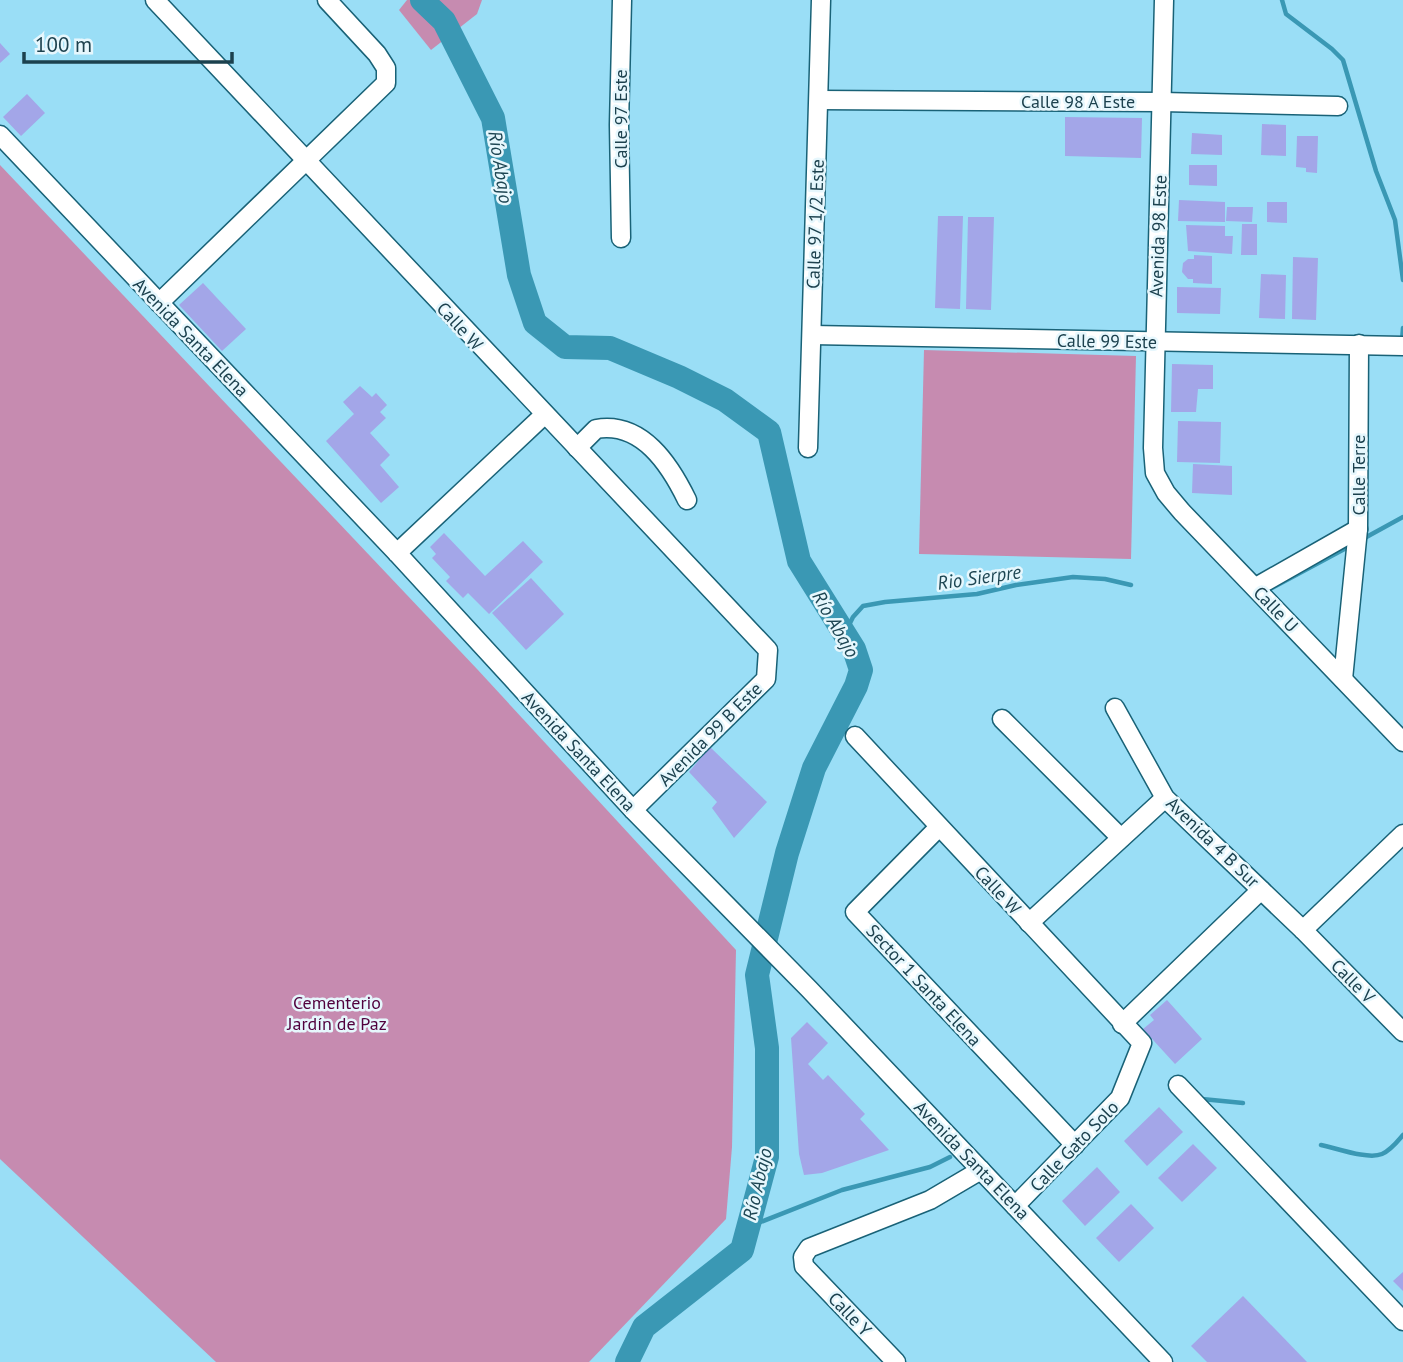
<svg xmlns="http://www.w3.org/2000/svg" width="1403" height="1362" viewBox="0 0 1403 1362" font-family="'PT Sans',sans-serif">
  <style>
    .green { fill: #c68bb0 }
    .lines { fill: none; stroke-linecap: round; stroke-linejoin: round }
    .stream { stroke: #3a98b4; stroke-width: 4.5 }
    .river { stroke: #3a98b4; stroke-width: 24 }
    .building { fill: #a3a6e8 }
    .minor-casing { stroke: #196277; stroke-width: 21 }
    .minor { stroke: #fff; stroke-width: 18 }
    .labels { text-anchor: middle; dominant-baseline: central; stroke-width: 5; stroke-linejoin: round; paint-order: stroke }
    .street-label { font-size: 18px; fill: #1c414e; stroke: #e6f7fd }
    .park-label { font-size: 18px; fill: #51013d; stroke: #e6f7fd }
    .water-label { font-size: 19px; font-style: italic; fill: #1e4653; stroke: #e6f7fd }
  </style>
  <rect width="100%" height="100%" fill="#9adef6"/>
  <g class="green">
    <path d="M407,0H482L477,14L431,50L399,10Z"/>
    <path d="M0,165L477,669L736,950L732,1147L726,1219L589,1362H216L0,1159Z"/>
    <path d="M924,350L1136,356L1131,559L919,554Z"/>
  </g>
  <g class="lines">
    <g class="stream">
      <path d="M1282,0L1286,14L1332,49L1343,60L1376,171L1395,220L1403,280"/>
      <path d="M1402,341L1403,328"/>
      <path d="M1361,540L1403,517"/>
      <path d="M1270,589L1350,546"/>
      <path d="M845,633L853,617L863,606L885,602L977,594L1016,585L1073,577L1105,579L1131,585"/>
      <path d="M1202,1099L1243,1103"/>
      <path d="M1321,1145C1336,1148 1368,1160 1382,1154C1391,1150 1397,1142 1403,1135"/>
      <path d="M748,1227L842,1190L930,1167L950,1157"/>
    </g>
    <path class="river" d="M422,0L444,21L493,118L519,275L535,323L565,347L610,348L679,377L725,400L769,432L799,561L854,649L861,670L856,686L814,768L787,853L757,975L767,1048V1157L742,1250L644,1327L627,1362"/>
  </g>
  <g class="building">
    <path d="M0,43L10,54L0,63Z"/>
    <path d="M27,94L45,113L21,136L3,117Z"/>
    <path d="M1065,117L1142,118L1141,158L1065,156Z"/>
    <path d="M1262,124L1286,125V156L1261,155Z"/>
    <path d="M1192,133L1222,135V155L1191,154Z"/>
    <path d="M1297,136H1318L1317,173L1306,172V168L1296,167Z"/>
    <path d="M1189,165H1217V186L1189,185Z"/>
    <path d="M1179,200L1225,202V222L1178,221Z"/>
    <path d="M1267,202H1287V223L1267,222Z"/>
    <path d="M1227,207H1253L1252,222L1226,221Z"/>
    <path d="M938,216H963L960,309L935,308Z"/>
    <path d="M968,217H994L991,310L966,309Z"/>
    <path d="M1242,224H1257V255H1241Z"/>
    <path d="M1186,225L1225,226V236H1233L1232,254L1188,251Z"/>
    <path d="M1194,255L1212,256V284L1193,283V279H1188L1182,272L1183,263L1188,259H1194Z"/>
    <path d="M1293,257L1318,258L1316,320L1292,319Z"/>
    <path d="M1261,274L1286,275L1285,319L1259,318Z"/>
    <path d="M203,283L246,329L222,351L179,305Z"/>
    <path d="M1177,287L1221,288L1220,314L1177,313Z"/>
    <path d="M1172,364L1213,365V389H1198L1196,412H1171Z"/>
    <path d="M360,386L372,397L376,393L387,405L380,412L386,418L370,433L390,455L380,465L399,487L381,503L326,441L354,414L343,402Z"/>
    <path d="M1178,421L1221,422L1220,463L1177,462Z"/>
    <path d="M1193,464L1232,466V495L1192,493Z"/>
    <path d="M444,533L485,576L523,541L543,562L489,614L468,593L463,598L446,581L450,577L432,558L436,554L430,547Z"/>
    <path d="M531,578L564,614L526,650L492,613Z"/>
    <path d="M710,747L767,802L734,838L712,808L717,802L689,772Z"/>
    <path d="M1167,1000L1202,1039L1175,1064L1143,1029L1154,1020L1150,1015Z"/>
    <path d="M807,1022L828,1043L808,1064L823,1080L828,1075L865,1114L860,1119L889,1150L822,1173L804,1175L799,1154L791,1038Z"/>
    <path d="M1159,1107L1183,1132L1147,1166L1124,1141Z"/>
    <path d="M1193,1144L1217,1168L1182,1202L1158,1178Z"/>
    <path d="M1097,1167L1120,1192L1085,1226L1062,1201Z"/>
    <path d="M1131,1204L1154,1228L1119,1262L1096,1238Z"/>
    <path d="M1403,1272V1291L1393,1281Z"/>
    <path d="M1243,1296L1307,1362H1207L1191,1346Z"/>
  </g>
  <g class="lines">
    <g class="minor-casing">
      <g id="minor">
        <path d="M155,0L768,650L766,679L633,810"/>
        <path d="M1164,0L1153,448L1155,473L1166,493L1182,512L1403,742"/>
        <path d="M819,100L1162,102L1338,106"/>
        <path d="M0,135L397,553L633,810L809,989L1163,1362"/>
        <path d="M621,238L619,125L622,0"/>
        <path d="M159,303L386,83V68L377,54L327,0"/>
        <path d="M812,335L1403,346"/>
        <path d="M577,448L596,429C642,421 670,465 687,500"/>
        <path d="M808,448L821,0"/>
        <path d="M397,553L544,415"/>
        <path d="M1256,587L1358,529"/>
        <path d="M1343,679L1358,529L1359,344"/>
        <path d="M1115,708L1165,798L1303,930L1403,1032"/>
        <path d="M1002,719L1121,838"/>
        <path d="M855,736L1142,1043L1120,1098L1015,1206"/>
        <path d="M939,827L855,912L1075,1145"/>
        <path d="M1029,923L1165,798"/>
        <path d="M1303,930L1403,834"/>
        <path d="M1122,1024L1261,890"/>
        <path d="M1178,1085L1403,1321"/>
        <path d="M896,1362L804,1266L803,1257L809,1248L930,1200L981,1170"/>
      </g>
    </g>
    <use href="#minor" class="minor"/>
  </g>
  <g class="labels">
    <g class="street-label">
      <text x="1078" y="101">Calle 98 A Este</text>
      <text transform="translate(620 119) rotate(-90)">Calle 97 Este</text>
      <text transform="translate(815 224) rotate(-88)">Calle 97 1/2 Este</text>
      <text transform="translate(1158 236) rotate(-88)">Avenida 98 Este</text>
      <text transform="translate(460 326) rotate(47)">Calle W</text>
      <text transform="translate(191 337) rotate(46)">Avenida Santa Elena</text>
      <text transform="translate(1107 341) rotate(1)">Calle 99 Este</text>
      <text transform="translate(1358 475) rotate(-90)">Calle Terre</text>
      <text transform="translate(1276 609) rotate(46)">Calle U</text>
      <text transform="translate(710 734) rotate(-45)">Avenida 99 B Este</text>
      <text transform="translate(579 751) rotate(47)">Avenida Santa Elena</text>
      <text transform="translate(1213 842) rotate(44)">Avenida 4 B Sur</text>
      <text transform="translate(998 890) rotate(47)">Calle W</text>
      <text transform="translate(1353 981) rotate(45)">Calle V</text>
      <text transform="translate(924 985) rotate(47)">Sector 1 Santa Elena</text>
      <text transform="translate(1074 1146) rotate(-46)">Calle Gato Solo</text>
      <text transform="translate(972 1160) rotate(46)">Avenida Santa Elena</text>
      <text transform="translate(850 1314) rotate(46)">Calle Y</text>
    </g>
    <g class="park-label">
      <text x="337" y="1002">Cementerio<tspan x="337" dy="21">Jardín de Paz</tspan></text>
    </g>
    <g class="water-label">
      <text transform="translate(501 167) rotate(81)">Río Abajo</text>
      <text transform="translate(979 577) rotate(-8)">Rio Sierpre</text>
      <text transform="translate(836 624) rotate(60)">Río Abajo</text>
      <text transform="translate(757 1184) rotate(-77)">Río Abajo</text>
    </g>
  </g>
  <path d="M24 52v10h208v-10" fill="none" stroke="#1c414e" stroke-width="3.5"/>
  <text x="35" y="52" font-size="21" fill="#1c414e" stroke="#e6f7fd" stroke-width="5" paint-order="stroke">100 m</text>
</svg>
